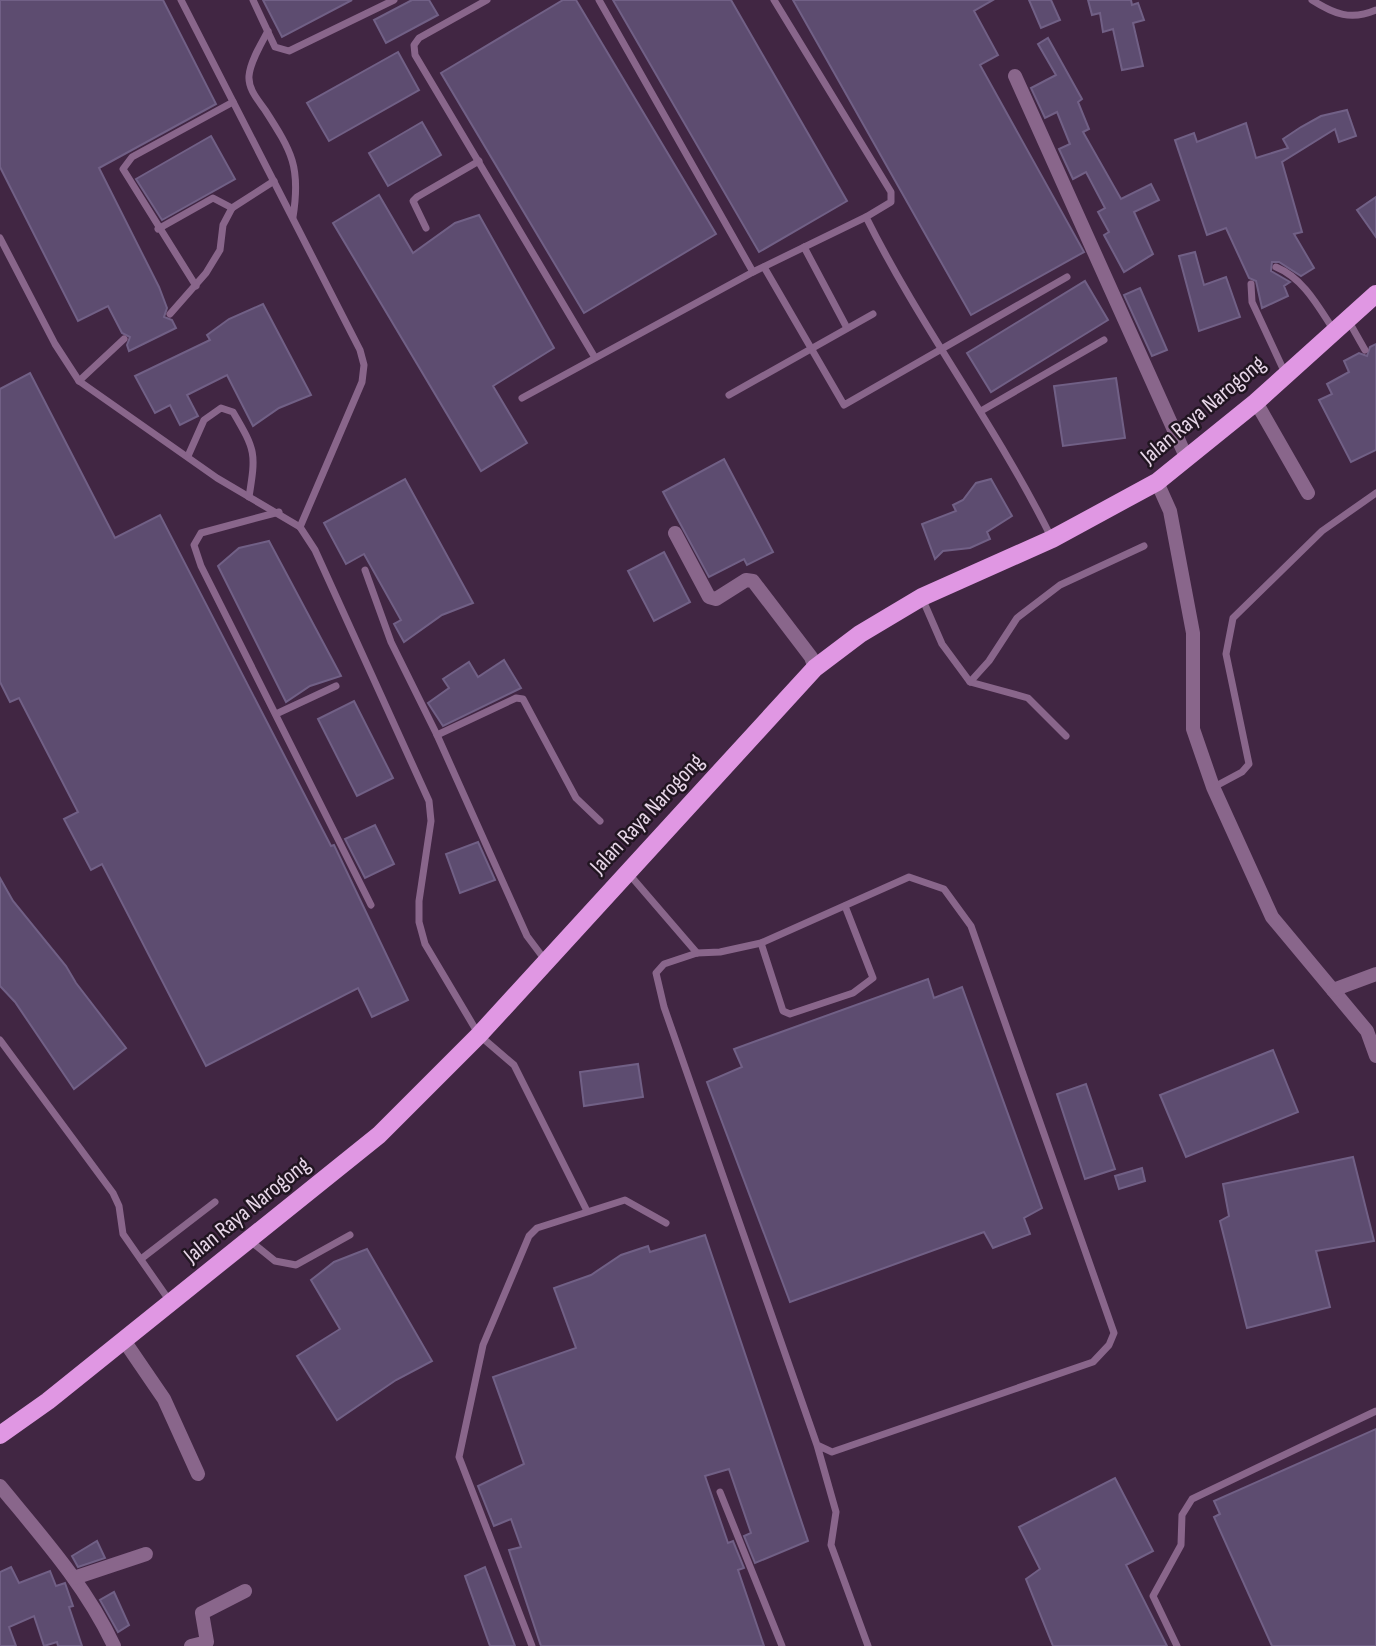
<svg xmlns="http://www.w3.org/2000/svg" width="1376" height="1646" viewBox="0 0 1376 1646" font-family="'Sofia Sans Condensed',sans-serif">
  <style>
    .building { fill: #5d4c70; stroke: #716086; stroke-width: 2 }
    .lines { fill: none; stroke-linecap: round; stroke-linejoin: round }
    .lane { stroke: #89668b; stroke-width: 7 }
    .street { stroke: #89668b; stroke-width: 14 }
    .primary { stroke: #e097e3; stroke-width: 18 }
    .labels { text-anchor: middle; dominant-baseline: central; stroke-width: 5; stroke-linejoin: round; paint-order: stroke }
    .street-label { font-size: 23px; fill: #e7d6e8; stroke: #211521 }
  </style>
  <rect width="100%" height="100%" fill="#412643"/>
  <g class="building">
    <path d="M0,0H163L216,104L99,168L159,287L167,308L164,317L172,320L176,328L129,351L127,345L130,337L122,333L108,306L78,321L0,167Z"/>
    <path d="M263,0H352L282,37Z"/>
    <path d="M412,0H429L438,15L386,43L374,20Z"/>
    <path d="M563,0H576L716,234L584,313L441,73Z"/>
    <path d="M613,0H731L847,201L759,252Z"/>
    <path d="M793,0H993L974,11L998,55L980,65L1084,252L971,315Z"/>
    <path d="M1029,0H1051L1060,20L1041,28Z"/>
    <path d="M1088,0H1131L1132,5L1138,3L1144,20L1133,23L1143,66L1122,70L1113,29L1103,32L1100,13L1092,15Z"/>
    <path d="M1048,38L1082,99L1078,102L1089,129L1083,132L1121,199L1151,184L1159,200L1134,212L1153,254L1124,272L1104,235L1109,232L1098,212L1105,208L1086,172L1073,179L1059,149L1070,144L1057,112L1045,118L1031,88L1056,75L1038,44Z"/>
    <path d="M398,52L419,90L329,141L307,103Z"/>
    <path d="M1347,110L1356,136L1339,142L1335,129L1282,162L1302,232L1294,234L1314,268L1301,276L1279,262H1272L1271,271L1290,282L1284,286L1288,296L1262,308L1256,281L1249,278L1226,228L1207,235L1175,140L1194,133L1197,142L1246,123L1256,158L1288,148L1283,139L1301,127L1321,116Z"/>
    <path d="M422,122L441,155L388,186L369,153Z"/>
    <path d="M211,136L235,179L162,220L136,179Z"/>
    <path d="M379,195L413,253L455,223L479,215L554,348L493,386L527,443L481,471L333,223Z"/>
    <path d="M1376,197V237L1357,210Z"/>
    <path d="M1195,252L1204,285L1226,277L1240,317L1199,331L1179,256Z"/>
    <path d="M1085,281L1108,320L991,392L967,353Z"/>
    <path d="M1140,288L1167,350L1152,356L1124,295Z"/>
    <path d="M263,304L311,395L279,408L253,426L227,375L187,395L198,416L180,425L170,405L155,413L135,376L210,340L207,335L229,319Z"/>
    <path d="M1376,344V450L1351,462L1319,400L1332,394L1327,384L1349,372L1344,361L1359,353L1367,356L1370,347Z"/>
    <path d="M30,373L115,538L160,515L331,846L334,845L408,1000L372,1017L358,988L206,1066L102,864L91,870L64,819L78,812L19,698L10,702L0,682V389Z"/>
    <path d="M1116,378L1125,438L1063,446L1054,386Z"/>
    <path d="M724,459L773,552L747,565L744,559L709,577L663,492Z"/>
    <path d="M405,479L473,603L442,615L404,642L394,624L401,620L364,554L346,564L324,523Z"/>
    <path d="M991,479L1012,516L987,532L990,539L970,548L943,551L935,559L922,524L956,511L953,505L963,500L976,483Z"/>
    <path d="M269,541L341,676L310,686L286,702L218,566L239,548Z"/>
    <path d="M664,552L690,602L654,621L628,571Z"/>
    <path d="M504,660L521,688L443,726L428,703L449,688L443,679L469,662L478,677Z"/>
    <path d="M354,701L393,778L357,796L318,719Z"/>
    <path d="M375,825L394,864L365,878L345,839Z"/>
    <path d="M478,842L495,880L460,893L446,854Z"/>
    <path d="M0,878L13,901L66,966L76,983L126,1048L74,1089L15,1002L0,986Z"/>
    <path d="M928,979L934,998L962,987L1042,1208L1024,1218L1030,1234L993,1248L984,1232L790,1302L707,1082L742,1067L734,1049Z"/>
    <path d="M1273,1050L1298,1112L1186,1157L1160,1095Z"/>
    <path d="M638,1064L643,1097L584,1106L580,1072Z"/>
    <path d="M1086,1084L1115,1169L1085,1179L1057,1094Z"/>
    <path d="M1353,1157L1374,1241L1316,1251L1330,1307L1247,1328L1220,1221L1229,1216L1223,1184Z"/>
    <path d="M1142,1168L1145,1181L1119,1189L1115,1176Z"/>
    <path d="M705,1235L808,1541L755,1563L744,1536L751,1533L729,1469L705,1476L728,1543L733,1541L744,1568L738,1570L764,1646H541L509,1550L521,1547L511,1519L494,1526L478,1486L524,1464L493,1377L576,1348L554,1288L591,1275L621,1255L648,1246L650,1252Z"/>
    <path d="M367,1249L432,1361L396,1380L337,1420L297,1356L340,1329L311,1280L334,1262Z"/>
    <path d="M1376,1429V1646H1272L1214,1517L1220,1514L1214,1501Z"/>
    <path d="M1115,1478L1153,1551L1126,1565L1167,1646H1053L1026,1579L1040,1569L1019,1527Z"/>
    <path d="M97,1541L105,1558L78,1567L72,1556Z"/>
    <path d="M11,1567L19,1583L50,1571L56,1586L65,1583L73,1606L69,1607L82,1646H58L57,1642L44,1646L34,1616L9,1627L16,1646H0V1572Z"/>
    <path d="M485,1567L515,1646H490L465,1576Z"/>
    <path d="M114,1592L129,1625L118,1632L100,1600Z"/>
  </g>
  <g class="lines">
    <g class="lane">
      <path d="M181,0L360,350L364,365L362,382L300,527L315,550L429,801L431,821L419,901V922L425,944L479,1035L514,1065L587,1211"/>
      <path d="M253,0L275,47L289,51L394,0"/>
      <path d="M487,0L419,38L414,45L415,55L594,356"/>
      <path d="M599,0L753,272"/>
      <path d="M774,0L891,192V202L866,217C921,328 997,427 1052,539"/>
      <path d="M1312,0C1334,14 1351,21 1376,10"/>
      <path d="M268,31C261,44 250,62 249,76C248,89 258,100 265,110C292,152 301,167 293,217"/>
      <path d="M426,228L413,201L417,197L479,161"/>
      <path d="M158,229L213,198L232,208"/>
      <path d="M0,238L55,344L79,381L217,478L300,527"/>
      <path d="M804,247L847,328"/>
      <path d="M764,267L844,405L1067,277"/>
      <path d="M1276,267C1303,278 1318,306 1333,329"/>
      <path d="M1251,284L1252,302L1285,373"/>
      <path d="M196,286L123,169L132,157L233,102"/>
      <path d="M170,314L206,273L220,250L223,225L232,208L274,181"/>
      <path d="M1348,320L1365,350"/>
      <path d="M79,381L124,339"/>
      <path d="M729,395L873,314"/>
      <path d="M522,398L753,272L866,217"/>
      <path d="M981,411L1104,340"/>
      <path d="M188,456L204,420L221,408L233,412C256,451 256,453 249,497"/>
      <path d="M279,512L201,533L194,545L201,566L371,905"/>
      <path d="M365,570L391,642L437,735L527,936L545,960"/>
      <path d="M922,598L942,644L970,682L1028,698L1066,736"/>
      <path d="M970,682L989,661L1017,618L1060,585L1144,546"/>
      <path d="M276,714L336,686"/>
      <path d="M437,735L516,698L523,699L576,798L600,821"/>
      <path d="M1214,787L1242,772L1249,764L1226,654L1233,618L1322,531L1376,493"/>
      <path d="M629,874L697,953"/>
      <path d="M761,943L783,1011L790,1014L853,993L873,978L845,906"/>
      <path d="M0,1040L113,1193L119,1206L123,1234L169,1300"/>
      <path d="M249,1240L275,1261L296,1265L350,1235"/>
      <path d="M141,1259L215,1202"/>
      <path d="M817,1445L832,1452L1093,1362L1109,1345L1114,1333L971,926L944,889L909,877L761,943L720,952L697,953L664,964L656,973L664,1007L817,1445L836,1512L831,1545L868,1646"/>
      <path d="M720,1492L782,1646"/>
      <path d="M532,1646L459,1457L483,1345L529,1236L537,1228L625,1200L666,1223"/>
      <path d="M1177,1646L1153,1596L1181,1545L1182,1515L1192,1499L1376,1411"/>
    </g>
    <g class="street">
      <path d="M1015,76L1187,459"/>
      <path d="M1256,402L1308,493"/>
      <path d="M1157,482L1170,511L1193,633V729L1213,787L1272,917L1367,1031L1376,1056"/>
      <path d="M675,533L709,597L716,599L746,580L753,581L811,657L815,668"/>
      <path d="M1333,990L1376,974"/>
      <path d="M123,1339L164,1399L198,1474"/>
      <path d="M0,1486C42,1537 86,1586 114,1646"/>
      <path d="M74,1578L146,1554"/>
      <path d="M191,1646L207,1642L202,1613L245,1591"/>
    </g>
    <path class="primary" d="M0,1435L48,1401L379,1135L479,1035L815,668L860,634L922,597L1052,539L1157,482L1256,402L1376,294"/>
  </g>
  <g class="labels">
    <g class="street-label">
      <text transform="translate(1203 410) rotate(-40)">Jalan Raya Narogong</text>
      <text transform="translate(647 814) rotate(-47)">Jalan Raya Narogong</text>
      <text transform="translate(247 1210) rotate(-39)">Jalan Raya Narogong</text>
    </g>
  </g>
</svg>
